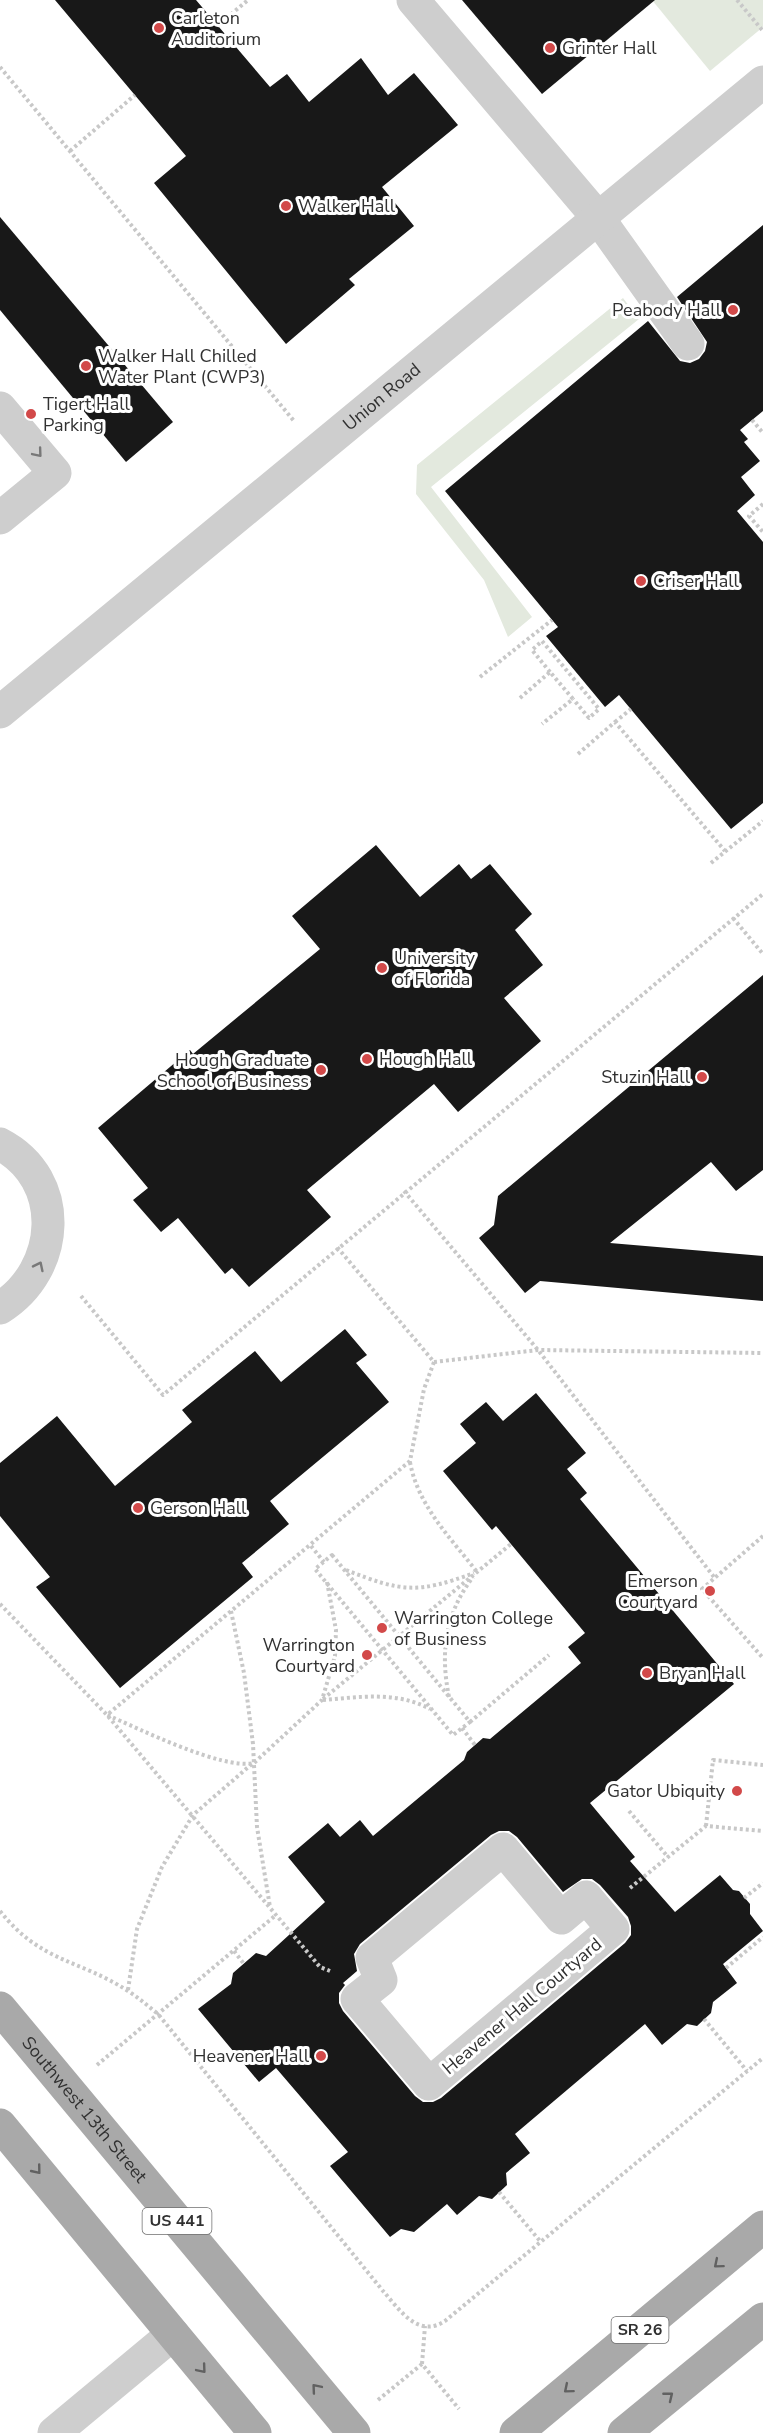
<svg xmlns="http://www.w3.org/2000/svg" width="763" height="2433" viewBox="0 0 763 2433" font-family="'Nunito Sans',sans-serif">
  <style>
    .green { fill: #e3e9de }
    .building { fill: #181818; fill-rule: evenodd }
    .lines { fill: none; stroke-linecap: round; stroke-linejoin: round }
    .path { stroke: #c8c8c8; stroke-width: 4; stroke-dasharray: 3 3; stroke-linecap: butt }
    .minor { stroke: #cecece; stroke-width: 33 }
    .major { stroke: #a9a9a9; stroke-width: 33 }
    .oneway { stroke: #787878 }
    .oneway2 { stroke: #616161 }
    .poi-dot { fill: #d24949; stroke: #fff; stroke-width: 2 }
    .labels { text-anchor: middle; dominant-baseline: central; stroke-width: 6; stroke-linejoin: round; paint-order: stroke }
    .shield { fill: #fff; stroke: #6f6f6f; stroke-width: 1.5 }
    .shield-label { font-size: 16px; font-weight: bold; fill: #313131 }
    .poi-label { font-size: 18px; fill: #313131; stroke: #fff; text-anchor: start }
    .street-label { font-size: 18px; fill: #313131; stroke: #fff }
  </style>
  <rect width="100%" height="100%" fill="#fff"/>
  <g class="green">
    <path d="M652,0H763V27L710,71Z"/>
    <path d="M623,298L639,319L431,487L532,617L508,637L484,580L416,494L417,465Z"/>
  </g>
  <g class="building">
    <path d="M55,0H196L270,87L287,74L309,102L361,58L388,95L414,73L458,125L382,187L414,226L349,279L355,285L286,344L154,183L186,156Z"/>
    <path d="M462,0H655L542,94Z"/>
    <path d="M0,217L173,422L126,462L0,310Z"/>
    <path d="M763,225V411L740,430L748,439L744,442L760,461L741,477L755,495L737,511L763,542V803L731,829L619,695L605,707L546,636L558,627L445,491L648,321L680,361L690,363L699,359L705,351L707,342L677,297Z"/>
    <path d="M376,845L420,897L459,864L471,879L490,864L532,914L515,930L543,965L504,998L541,1041L458,1112L434,1084L307,1190L331,1217L249,1287L232,1268L225,1274L178,1218L161,1232L133,1200L148,1188L98,1128L190,1050L193,1054L320,949L292,916Z"/>
    <path d="M763,975V1170L736,1191L711,1162L610,1243L763,1256V1301L540,1281L525,1293L479,1238L494,1225L498,1196Z"/>
    <path d="M345,1329L367,1355L356,1363L389,1402L270,1501L289,1524L242,1563L253,1577L120,1688L36,1587L50,1577L0,1516V1463L57,1416L115,1486L192,1422L182,1410L255,1351L281,1382Z"/>
    <path d="M536,1393L586,1453L567,1469L587,1493L580,1499L734,1684L590,1803L635,1857L630,1861L675,1912L720,1875L733,1890L739,1891L750,1904V1914L763,1931L723,1964L737,1983L713,2002L711,2013L697,2026L687,2024L662,2045L645,2024L515,2134L530,2153L506,2173L507,2185L492,2199L479,2196L457,2215L447,2204L414,2232L401,2229L390,2237L330,2166L348,2152L276,2068L259,2082L198,2009L231,1984L233,1973L256,1953L266,1956L325,1902L288,1857L328,1823L340,1837L360,1820L373,1836L464,1760L467,1752L483,1738L490,1739L581,1663L568,1647L585,1633L496,1526L492,1530L443,1471L476,1443L460,1424L486,1402L503,1421ZM499,1831H509L517,1837L563,1892L582,1879H592L600,1885L628,1917L631,1926V1935L625,1943L441,2098L433,2102H423L415,2096L343,2011L339,2003V1993L345,1985L343,1983L357,1971L354,1954L360,1944L491,1835Z"/>
  </g>
  <g class="lines">
    <g class="path">
      <path d="M737,0L763,31"/>
      <path d="M217,26L248,0"/>
      <path d="M0,67L294,421"/>
      <path d="M70,151L135,95"/>
      <path d="M752,420L763,433"/>
      <path d="M763,504L749,516L763,532"/>
      <path d="M550,672L532,650L542,641L599,709L589,718L573,699"/>
      <path d="M480,677L552,620"/>
      <path d="M520,698L550,672L573,699L542,724"/>
      <path d="M615,722L631,709"/>
      <path d="M578,754L615,722L725,851"/>
      <path d="M711,863L763,821"/>
      <path d="M733,918L763,954"/>
      <path d="M404,1191L538,1350L714,1577"/>
      <path d="M81,1296L163,1395L763,894"/>
      <path d="M434,1362L538,1350L763,1353"/>
      <path d="M410,1462C418,1506 450,1537 477,1572"/>
      <path d="M763,1536L702,1589L763,1658"/>
      <path d="M311,1546L324,1562"/>
      <path d="M332,1555L470,1722L453,1735L315,1569Z"/>
      <path d="M346,1570C402,1592 417,1594 474,1573"/>
      <path d="M327,1582L336,1630L335,1656L322,1700L254,1763C222,1770 140,1729 107,1715L410,1461L424,1389L434,1362L337,1247"/>
      <path d="M0,1604L107,1715L320,1967L330,1971"/>
      <path d="M231,1611L244,1673L253,1744L257,1827L270,1907"/>
      <path d="M449,1697C440,1652 445,1614 473,1577"/>
      <path d="M323,1699L511,1544"/>
      <path d="M323,1700C359,1697 397,1691 430,1709"/>
      <path d="M470,1722L549,1655"/>
      <path d="M462,1728L475,1745"/>
      <path d="M629,1811L668,1857"/>
      <path d="M706,1826L713,1760L763,1765"/>
      <path d="M630,1888L706,1826L763,1831"/>
      <path d="M744,1898L763,1883"/>
      <path d="M0,1911C41,1963 79,1959 128,1991C139,1998 148,2006 158,2014L383,2291C399,2309 418,2339 445,2321L763,2058"/>
      <path d="M234,1951L244,1964"/>
      <path d="M726,1968L763,1937"/>
      <path d="M128,1990L137,1929L162,1867L193,1815L253,1763"/>
      <path d="M704,2019L747,2071"/>
      <path d="M97,2065L276,1915"/>
      <path d="M499,2192L540,2241"/>
      <path d="M422,2364L425,2326"/>
      <path d="M378,2400L422,2364L459,2409"/>
    </g>
    <g class="minor">
      <path d="M413,0L599,219L688,344"/>
      <path d="M0,408L55,473L0,518"/>
      <path id="s1" d="M0,712L763,82"/>
      <path d="M0,1144C67,1179 61,1270 0,1308"/>
      <path d="M503,1849L561,1918L586,1897L613,1929L429,2084L357,1999L381,1980L372,1958Z"/>
      <path d="M54,2433L173,2334"/>
    </g>
    <g class="major">
      <path id="s2" d="M0,2008L354,2433"/>
      <path d="M0,2125L255,2433"/>
      <path d="M516,2433L763,2227"/>
      <path d="M624,2433L763,2319"/>
    </g>
  </g>
  <defs><path id="oneway-chevron" d="M-2-3.5L2.5 0L-2 3.5" fill="none" stroke-width="1.6" stroke-linecap="round" stroke-linejoin="round" transform="scale(1.5)"/></defs>
  <g class="oneway">
    <use href="#oneway-chevron" transform="translate(38 453) rotate(50)"/>
    <use href="#oneway-chevron" transform="translate(39 1266) rotate(-64)"/>
  </g>
  <g class="oneway2">
    <use href="#oneway-chevron" transform="translate(37 2170) rotate(51)"/>
    <use href="#oneway-chevron" transform="translate(718 2264) rotate(140)"/>
    <use href="#oneway-chevron" transform="translate(202 2369) rotate(50)"/>
    <use href="#oneway-chevron" transform="translate(316 2388) rotate(-130)"/>
    <use href="#oneway-chevron" transform="translate(568 2389) rotate(140)"/>
    <use href="#oneway-chevron" transform="translate(669 2396) rotate(-39)"/>
  </g>
  <g class="poi-dot">
    <circle cx="159" cy="28" r="6"/>
    <circle cx="550" cy="48" r="6"/>
    <circle cx="286" cy="206" r="6"/>
    <circle cx="733" cy="310" r="6"/>
    <circle cx="86" cy="366" r="6"/>
    <circle cx="31" cy="414" r="6"/>
    <circle cx="641" cy="581" r="6"/>
    <circle cx="382" cy="968" r="6"/>
    <circle cx="367" cy="1059" r="6"/>
    <circle cx="321" cy="1070" r="6"/>
    <circle cx="702" cy="1077" r="6"/>
    <circle cx="138" cy="1508" r="6"/>
    <circle cx="710" cy="1591" r="6"/>
    <circle cx="382" cy="1628" r="6"/>
    <circle cx="367" cy="1655" r="6"/>
    <circle cx="647" cy="1673" r="6"/>
    <circle cx="737" cy="1791" r="6"/>
    <circle cx="321" cy="2056" r="6"/>
  </g>
  <g class="labels">
    <g class="shield">
      <rect x="142.5" y="2208" width="69" height="26" rx="4.5"/>
      <rect x="611.5" y="2317" width="57" height="26" rx="4.5"/>
    </g>
    <g class="shield-label">
      <text x="177" y="2221">US 441</text>
      <text x="640" y="2330">SR 26</text>
    </g>
    <g class="poi-label">
      <text x="171" y="18">Carleton<tspan x="171" dy="21">Auditorium</tspan></text>
      <text x="562" y="48">Grinter Hall</text>
      <text x="298" y="206">Walker Hall</text>
      <text x="721" y="310" text-anchor="end">Peabody Hall</text>
      <text x="98" y="356">Walker Hall Chilled<tspan x="98" dy="21">Water Plant (CWP3)</tspan></text>
      <text x="43" y="404">Tigert Hall<tspan x="43" dy="21">Parking</tspan></text>
      <text x="653" y="581">Criser Hall</text>
      <text x="394" y="958">University<tspan x="394" dy="21">of Florida</tspan></text>
      <text x="379" y="1059">Hough Hall</text>
      <text x="309" y="1060" text-anchor="end">Hough Graduate<tspan x="309" dy="21">School of Business</tspan></text>
      <text x="690" y="1077" text-anchor="end">Stuzin Hall</text>
      <text x="150" y="1508">Gerson Hall</text>
      <text x="698" y="1581" text-anchor="end">Emerson<tspan x="698" dy="21">Courtyard</tspan></text>
      <text x="394" y="1618">Warrington College<tspan x="394" dy="21">of Business</tspan></text>
      <text x="355" y="1645" text-anchor="end">Warrington<tspan x="355" dy="21">Courtyard</tspan></text>
      <text x="659" y="1673">Bryan Hall</text>
      <text x="725" y="1791" text-anchor="end">Gator Ubiquity</text>
      <text x="309" y="2056" text-anchor="end">Heavener Hall</text>
    </g>
    <g class="street-label">
      <text stroke="none"><textPath href="#s1" startOffset="495">Union Road</textPath></text>
      <text transform="translate(522 2006) rotate(-40)">Heavener Hall Courtyard</text>
      <text stroke="none"><textPath href="#s2" startOffset="132">Southwest 13th Street</textPath></text>
    </g>
  </g>
</svg>
